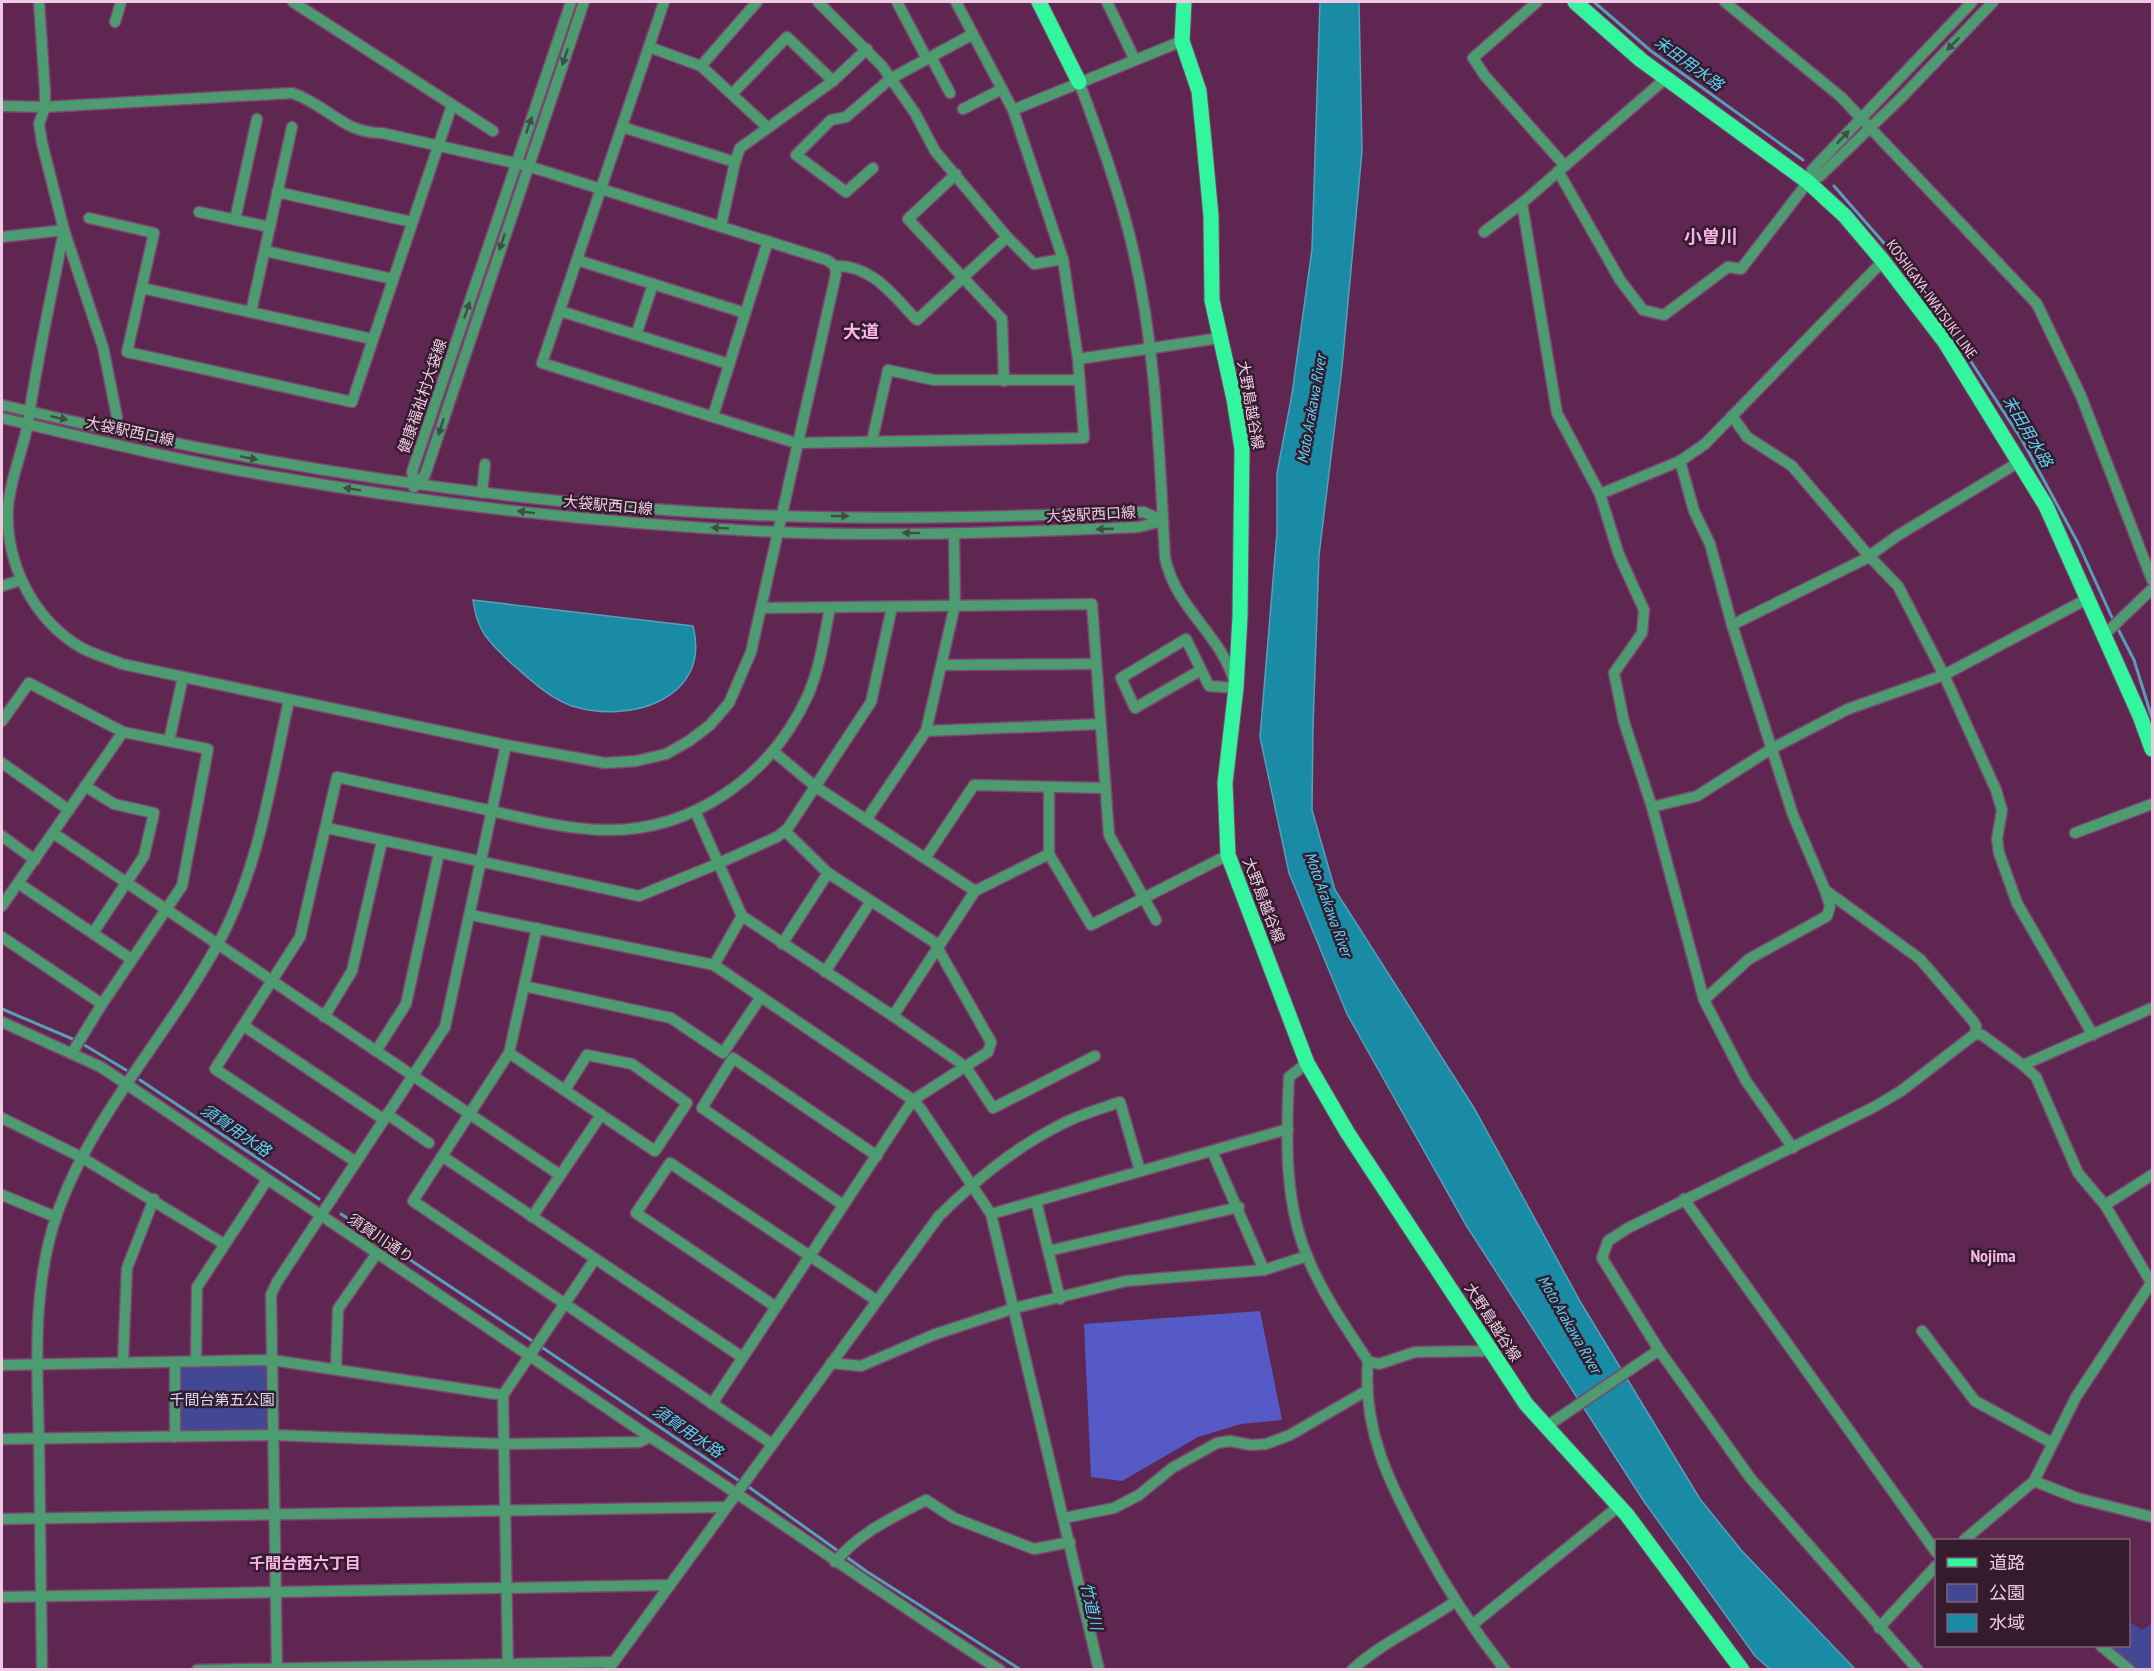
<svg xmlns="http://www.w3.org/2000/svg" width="2154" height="1671" viewBox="0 0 2154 1671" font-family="'PT Sans Narrow','Noto Sans JP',sans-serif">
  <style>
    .green { fill: #434894 }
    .forest { fill: #555ac6 }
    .water { fill: #198ba4; stroke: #599eb7; stroke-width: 1.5 }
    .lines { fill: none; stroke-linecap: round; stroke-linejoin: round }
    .stream { stroke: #599eb7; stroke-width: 3 }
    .minor-casing { stroke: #7c476f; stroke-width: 13 }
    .major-casing { stroke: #7c476f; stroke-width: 17 }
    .minor { stroke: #4d9b70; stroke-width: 10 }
    .major { stroke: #33f59d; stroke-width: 15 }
    .oneway { fill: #3f4e48 }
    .labels { text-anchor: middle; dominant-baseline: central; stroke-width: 5; stroke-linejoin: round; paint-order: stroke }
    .street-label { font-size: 15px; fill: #eecbe3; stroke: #351b2e }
    .park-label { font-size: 15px; fill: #d6dcf8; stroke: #351b2e }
    .water-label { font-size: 16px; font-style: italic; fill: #57d4f4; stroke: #351b2e }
    .neighbourhood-label { font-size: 16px; font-weight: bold; fill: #f9b4e5; stroke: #351b2e }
    .quarter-label { font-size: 18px; font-weight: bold; fill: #f9b4e5; stroke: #351b2e }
  </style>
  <rect width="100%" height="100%" fill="#5f2652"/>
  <g class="green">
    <path d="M266,1365L268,1431L178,1432L177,1366Z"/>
    <path d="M2129,1621L2142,1630L2152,1623V1669H2136L2107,1646H2128Z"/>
  </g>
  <path class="forest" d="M1260,1311L1282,1420L1241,1424L1198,1437L1122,1481L1091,1477L1084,1324Z"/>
  <g class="water">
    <path d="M1320,2H1359L1362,151L1342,367L1319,555L1313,727L1312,810L1335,890L1474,1108L1581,1303L1700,1499L1742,1551L1855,1669H1770L1755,1656L1643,1500L1466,1225L1347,1014L1289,873L1260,737L1277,532V473L1292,394L1312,249Z"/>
    <path d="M473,600L693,626C712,700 628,724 572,706C549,698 531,680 512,664C489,642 477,632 473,600Z"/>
  </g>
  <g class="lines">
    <g class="stream">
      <path d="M1594,2L1651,51L1803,160"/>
      <path d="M1834,186L1883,242L1940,314L2022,440L2078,543L2114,622"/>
      <path d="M2117,627L2134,660L2152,718"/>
      <path d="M2,1009L75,1040"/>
      <path d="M81,1043L126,1070"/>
      <path d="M140,1080L319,1199"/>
      <path d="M341,1214L534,1342"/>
      <path d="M540,1346L741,1482"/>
      <path d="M746,1485L866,1571L1021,1670"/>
    </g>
    <g class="minor-casing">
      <g id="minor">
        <path d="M39,2L45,91V107L39,124L42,143L64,230L103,347L117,417"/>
        <path d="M293,2L493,131"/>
        <path d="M664,2L542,363L796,443L1084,438L1078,359L1063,259L1013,110L956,2"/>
        <path d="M818,2L882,66L915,113L935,151L1007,237L1034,264L1063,259"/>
        <path d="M897,2L927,59"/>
        <path d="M1107,2L1135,60"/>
        <path d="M1537,2L1473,58L1485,76L1565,166"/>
        <path d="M1725,2L1841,97L2037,304L2081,396L2152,580"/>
        <path d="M115,22L121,2"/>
        <path d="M649,47L701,66L766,126"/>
        <path d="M931,57L950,93"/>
        <path d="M701,66L757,2"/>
        <path d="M1079,82C1098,132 1116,182 1129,233C1156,339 1159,449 1165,558C1177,612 1224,635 1236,688L1209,686L1186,639L1121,678L1135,708L1201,670"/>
        <path d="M732,94L787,37L833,81"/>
        <path d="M2,106L45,107L292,93C328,105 342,133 382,133L528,166L827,260L835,266C873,265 893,296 917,320L1007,237"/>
        <path d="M963,109L1002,89"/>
        <path d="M1013,110L1182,41"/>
        <path d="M622,127L735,162L721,226"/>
        <path d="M735,162L740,148L833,81L867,49"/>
        <path d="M873,168L846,192L796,155L831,120L846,117L890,79L973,34"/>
        <path d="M1558,171L1620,280L1643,310L1664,315L1728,267L1741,269L1808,182L1812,170L1972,2"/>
        <path d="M956,174L908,219L1002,319L1004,381"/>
        <path d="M1808,182L1820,176L1901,98L1993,2"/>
        <path d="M277,192L412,222"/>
        <path d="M1522,203L1557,413L1600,494L1619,555L1644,610L1642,633L1614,673L1624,722L1652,807L1704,1000L1746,1081L1793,1148"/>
        <path d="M199,212L270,227"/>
        <path d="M89,218L154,233L127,352L352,402L452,105"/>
        <path d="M235,220L257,119"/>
        <path d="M64,230C52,294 37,358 28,423C23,451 10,479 8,507C5,562 32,618 80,647C92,654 108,658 122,664L506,745L605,763L636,761L666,754L689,741L710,725L729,703L751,652L836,274L835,266"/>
        <path d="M1484,232L1522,203L1665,79"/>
        <path d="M2,237L64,230"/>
        <path d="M265,251L393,279"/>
        <path d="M577,260L745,313"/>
        <path d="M142,288L372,339"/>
        <path d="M560,311L729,364"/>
        <path d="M251,312L292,127"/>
        <path d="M636,335L653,284"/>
        <path d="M1078,359L1220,338"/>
        <path d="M2,405C257,466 517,507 780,516C901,520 1023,516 1144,512L1163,521"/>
        <path d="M713,416L768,241"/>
        <path d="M1732,416L1747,437L1792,466L1869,556L1898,586L1944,675L1996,790L2002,810L1997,839L1999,853L2017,903L2093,1035"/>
        <path d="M2,418C95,440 189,463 283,478C446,506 611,524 776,532C897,537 1018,532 1139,527L1163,521"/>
        <path d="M872,441L888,370L934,380H1079"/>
        <path d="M1680,461L1694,511L1710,544L1732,625L1793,815L1825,890L1920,959L1973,1021L1976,1026L1975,1034"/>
        <path d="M415,485L412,472L571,2"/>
        <path d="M414,487L425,475L584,2"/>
        <path d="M482,493L485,464"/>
        <path d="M1600,494L1680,461L1705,444L1883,261"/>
        <path d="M2,586L21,580"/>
        <path d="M763,608L1092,604L1109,835L1156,920"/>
        <path d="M1732,625L1865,559L1897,536L2019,462"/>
        <path d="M2104,635L2152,589"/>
        <path d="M942,665L1095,664"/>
        <path d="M2,721L29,683L123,732L208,749L182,886L102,1004L2,937"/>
        <path d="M926,731L1100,724"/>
        <path d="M169,741L183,677"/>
        <path d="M2,763L69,810"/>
        <path d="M85,786L114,804L154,813L144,856L93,933"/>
        <path d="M1049,787V854L1091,925L1228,855"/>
        <path d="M1652,807L1697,796L1771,749L1848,709L1944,675L2087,599"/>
        <path d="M695,811L742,916L893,1016L975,891L816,787L774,752"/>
        <path d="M866,820L926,731L955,605L954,533"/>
        <path d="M327,828L639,896L717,864L777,837L788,828L871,702L892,607"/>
        <path d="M53,833L560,1175"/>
        <path d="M2075,833L2152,804"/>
        <path d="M2,836L35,860"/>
        <path d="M926,857L974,785L1104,788"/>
        <path d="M18,883L131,959"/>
        <path d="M975,891L1049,854"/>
        <path d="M2,906L123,732"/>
        <path d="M471,915L714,965L913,1100L921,1109L991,1214L1099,1670"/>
        <path d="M537,928L509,1053L413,1201L772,1444"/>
        <path d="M782,944L828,873"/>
        <path d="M714,965L742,916"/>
        <path d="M825,972L871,901"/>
        <path d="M524,986L671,1018L723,1053L761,997"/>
        <path d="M1704,1000L1749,959L1827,916L1830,906L1825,890"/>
        <path d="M893,1016L959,1062L968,1070L993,1108L1095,1056"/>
        <path d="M324,1017L352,971L382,841"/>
        <path d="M2,1022L101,1067L650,1437C769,1512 882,1595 1000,1670"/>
        <path d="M244,1026L383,1119"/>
        <path d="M376,1051L406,1004L439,853"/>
        <path d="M72,1053L102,1004"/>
        <path d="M509,1053L655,1151L687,1103L632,1064L587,1055L565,1090"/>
        <path d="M1307,1063L1289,1077C1286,1136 1284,1203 1308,1258C1323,1295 1346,1327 1368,1361L1379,1364L1415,1352L1489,1351"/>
        <path d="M2023,1065L2036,1077L2078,1173L2105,1205L2152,1284"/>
        <path d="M387,1114L429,1143"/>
        <path d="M2,1118L81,1157L224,1244"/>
        <path d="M1212,1151L1264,1270"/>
        <path d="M442,1156L742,1357"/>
        <path d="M356,1162L215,1069L300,937L337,777C388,788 438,799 488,810C526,819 565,829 604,830C693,832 772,775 808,695C820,668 824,637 830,608"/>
        <path d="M2,1195L56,1217"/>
        <path d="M1684,1199L1936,1552"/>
        <path d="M1036,1201L1060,1299"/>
        <path d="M843,1205L702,1108L733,1058L877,1156"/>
        <path d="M2105,1205L2152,1175"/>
        <path d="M991,1214L1288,1129"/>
        <path d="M532,1217L601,1115"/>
        <path d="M1048,1251L1239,1207"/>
        <path d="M776,1307L636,1213L670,1163L876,1300"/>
        <path d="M1922,1331L1975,1401L2052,1443"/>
        <path d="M196,1361L197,1287L267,1180"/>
        <path d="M1368,1361C1362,1429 1390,1485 1422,1543C1446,1588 1473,1629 1505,1670"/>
        <path d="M123,1362L127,1268L154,1199"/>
        <path d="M175,1362V1437"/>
        <path d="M831,1363L861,1366L933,1335L1015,1308L1126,1281L1264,1270L1307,1256"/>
        <path d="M2,1365L272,1360L503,1395"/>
        <path d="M336,1369L338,1309L377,1253"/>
        <path d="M712,1404L913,1100L988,1052L991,1042L934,942L828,873L785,831"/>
        <path d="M1547,1426L1659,1350"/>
        <path d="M2,1439L274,1435L504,1444L639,1442L650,1437"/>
        <path d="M2034,1481L2077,1498L2152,1517"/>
        <path d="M1064,1518L1114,1508L1139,1495L1172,1468L1217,1443L1230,1441L1251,1445L1266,1444L1290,1435L1366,1391"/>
        <path d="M2,1519L726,1507"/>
        <path d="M1964,1540L2034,1481L2076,1397L2151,1283"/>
        <path d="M835,1562C860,1532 892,1518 926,1500L954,1518L1034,1549L1070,1542"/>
        <path d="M2,1597L669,1585"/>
        <path d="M1472,1625L1619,1506"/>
        <path d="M1879,1628L1936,1566"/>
        <path d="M2101,1646L2130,1670"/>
        <path d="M42,1670C41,1594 40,1518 39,1442C37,1367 32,1289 56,1217C91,1115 168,1036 219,942C259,868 271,781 289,700"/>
        <path d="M197,1670L614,1662"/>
        <path d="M277,1670L271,1295L277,1282L445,1027L506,745"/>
        <path d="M508,1670L503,1395L595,1259"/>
        <path d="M608,1670L939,1216C976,1180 1014,1148 1060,1125C1078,1115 1100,1109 1120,1102L1140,1171"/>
        <path d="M1352,1670C1382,1642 1421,1626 1454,1602"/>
        <path d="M1918,1670L1751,1479L1659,1350L1602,1258L1608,1241L1628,1228L1874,1107L1901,1091L1975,1034L1982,1035L2023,1065L2152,1008"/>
      </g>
    </g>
    <g class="major-casing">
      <g id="major">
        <path d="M1039,2L1079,82"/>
        <path d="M1184,2L1182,41L1199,91L1204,141L1211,216L1212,300L1234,399L1242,449L1240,617L1236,688L1225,783L1228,855L1307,1063L1347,1132L1526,1404L1627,1515L1742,1670"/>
        <path d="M1575,2L1641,60L1808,182L1845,216L1883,261L1945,342L2046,506L2140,716L2152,749"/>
      </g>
    </g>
    <use href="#minor" class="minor"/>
    <use href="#major" class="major"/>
  </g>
  <defs><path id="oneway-solid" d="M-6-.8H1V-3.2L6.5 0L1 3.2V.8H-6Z" transform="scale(1.5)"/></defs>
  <g class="oneway">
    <use href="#oneway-solid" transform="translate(1953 44) rotate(134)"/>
    <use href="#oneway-solid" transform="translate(565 57) rotate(109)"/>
    <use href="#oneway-solid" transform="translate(529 125) rotate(-71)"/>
    <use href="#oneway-solid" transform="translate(1843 137) rotate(-47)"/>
    <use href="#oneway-solid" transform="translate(502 242) rotate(109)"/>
    <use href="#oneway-solid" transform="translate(467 310) rotate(-71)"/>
    <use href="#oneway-solid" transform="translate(59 418) rotate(12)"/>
    <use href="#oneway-solid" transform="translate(441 427) rotate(108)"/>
    <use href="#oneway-solid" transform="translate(249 458) rotate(10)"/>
    <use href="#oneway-solid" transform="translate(352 489) rotate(-171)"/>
    <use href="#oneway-solid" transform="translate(526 512) rotate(-173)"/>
    <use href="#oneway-solid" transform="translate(840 516)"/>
    <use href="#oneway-solid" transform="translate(720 528) rotate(-177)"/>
    <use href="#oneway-solid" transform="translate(1105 529) rotate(178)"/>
    <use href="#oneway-solid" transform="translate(911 533) rotate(-179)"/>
  </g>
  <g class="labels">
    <g class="street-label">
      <text transform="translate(1932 299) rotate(54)">KOSHIGAYA-IWATSUKI LINE</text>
      <text transform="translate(422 396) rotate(-71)">健康福祉村大袋線</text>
      <text transform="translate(1251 405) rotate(80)">大野島越谷線</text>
      <text transform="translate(130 431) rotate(12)">大袋駅西口線</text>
      <text transform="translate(608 505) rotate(5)">大袋駅西口線</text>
      <text transform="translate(1091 514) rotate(-3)">大袋駅西口線</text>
      <text transform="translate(1264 900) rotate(69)">大野島越谷線</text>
      <text transform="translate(381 1238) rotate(34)">須賀川通り</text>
      <text transform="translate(1493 1322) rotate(57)">大野島越谷線</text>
    </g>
    <g class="park-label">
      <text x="222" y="1399">千間台第五公園</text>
    </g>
    <g class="water-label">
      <text transform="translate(1689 63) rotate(36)">末田用水路</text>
      <text transform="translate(1311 409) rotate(-80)">Moto Arakawa River</text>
      <text transform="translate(2028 431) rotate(59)">末田用水路</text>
      <text transform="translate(1329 904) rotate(70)">Moto Arakawa River</text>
      <text transform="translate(236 1130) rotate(34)">須賀用水路</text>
      <text transform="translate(1570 1324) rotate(60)">Moto Arakawa River</text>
      <text transform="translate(688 1431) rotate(34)">須賀用水路</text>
      <text transform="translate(1092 1606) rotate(77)">竹道川</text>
    </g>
    <g class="neighbourhood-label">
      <text x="305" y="1563">千間台西六丁目</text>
    </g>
    <g class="quarter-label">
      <text x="1711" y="236">小曽川</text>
      <text x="861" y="331">大道</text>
      <text x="1993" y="1255">Nojima</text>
    </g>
  </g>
  <rect width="2154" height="1671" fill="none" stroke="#eecbe3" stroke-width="6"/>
  <rect x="1935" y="1539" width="195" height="108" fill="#351b2e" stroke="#7f6176" stroke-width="1.5"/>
  <rect x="1947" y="1558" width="30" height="9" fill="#33f59d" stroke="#7f6176" stroke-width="1.5"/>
  <text x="1989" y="1569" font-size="18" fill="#eecbe3">道路</text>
  <rect x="1947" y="1584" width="30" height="18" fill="#434894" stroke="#7f6176" stroke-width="1.5"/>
  <text x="1989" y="1599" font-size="18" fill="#eecbe3">公園</text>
  <rect x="1947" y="1614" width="30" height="18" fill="#198ba4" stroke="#7f6176" stroke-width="1.5"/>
  <text x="1989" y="1629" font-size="18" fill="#eecbe3">水域</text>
</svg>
